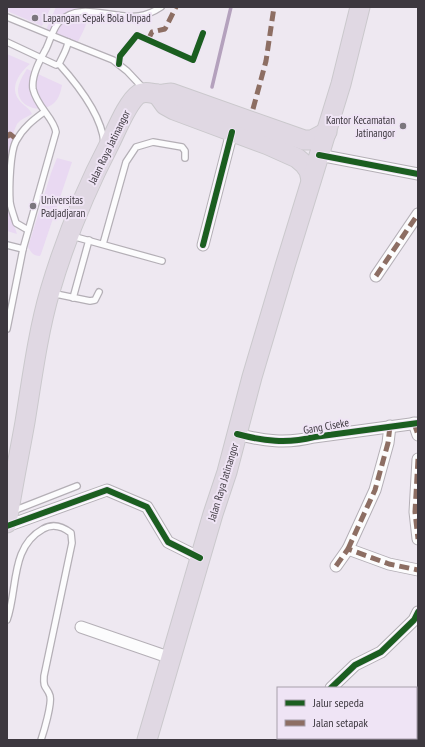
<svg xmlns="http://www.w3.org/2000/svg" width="425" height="747" viewBox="0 0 425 747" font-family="'PT Sans Narrow',sans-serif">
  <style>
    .green { fill: #e9d9f2 }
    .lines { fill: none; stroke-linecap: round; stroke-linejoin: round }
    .stream { stroke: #b4a1bd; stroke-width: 3.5 }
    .lane-casing { stroke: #b4afb6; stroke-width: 8 }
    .street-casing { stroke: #b4afb6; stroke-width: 13 }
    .highway-casing { stroke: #cac8cc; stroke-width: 21 }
    .lane { stroke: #fcfcfd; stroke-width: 5.5 }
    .street { stroke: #fcfcfd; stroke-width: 11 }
    .highway { stroke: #e0d8e3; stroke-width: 19 }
    .quiet { stroke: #8d6e63; stroke-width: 5; stroke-dasharray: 10 5; stroke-linecap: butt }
    .cycleway-casing { stroke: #efe4f5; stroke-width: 8 }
    .cycleway { stroke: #1b5e20; stroke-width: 6 }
    .poi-dot { fill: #7b767d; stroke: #efe4f5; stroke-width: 1.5 }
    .labels { text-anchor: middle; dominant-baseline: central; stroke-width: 4; stroke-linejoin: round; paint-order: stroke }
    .poi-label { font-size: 11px; fill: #3d383f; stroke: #efe4f5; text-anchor: start }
    .street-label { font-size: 11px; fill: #3d383f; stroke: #efe4f5 }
  </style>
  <rect width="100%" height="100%" fill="#eee8f1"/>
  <g class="green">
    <path d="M7,7H51L42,26L7,11Z"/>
    <path d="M56,7L86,8C91,20 82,33 77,44L46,30Z"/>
    <path d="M7,54L30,64C20,72 9,87 19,100C23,106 28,106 32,114L21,120L17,124L14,131L11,154L13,222L17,234L7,231Z"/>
    <path d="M27,69L62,85C61,91 59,98 55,102C43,115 17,108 18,89C19,82 23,75 27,69Z"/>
    <path d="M57,158L72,162L41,254L40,256C33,256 31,252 28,247L51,173Z"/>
  </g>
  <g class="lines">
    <path class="stream" d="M212,87L231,7"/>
    <g class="lane-casing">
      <g id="lane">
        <path d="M7,17L68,42C67,50 62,57 59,64L56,65L7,42"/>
        <path d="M68,42L113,60L127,71L143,88"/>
        <path d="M59,64C77,84 102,115 104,143"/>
        <path d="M28,230L16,223C14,216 11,209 10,202C9,188 10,152 16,141C23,128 33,120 44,112"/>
        <path d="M72,236L162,261"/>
        <path d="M103,244L126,162L136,147L153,142L182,147L185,151V158"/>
        <path d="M7,245L23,249"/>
        <path d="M51,293L90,301L95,300L99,292"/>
        <path d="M73,298L89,240"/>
        <path d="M7,329L23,249L56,132C54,118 37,107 33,89C31,76 40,60 46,49C50,41 53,28 59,22C80,0 113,20 139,16C146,15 155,11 161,7"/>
        <path d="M13,511L77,486"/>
        <path d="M7,620C18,589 10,547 43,529C53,523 62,526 71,533L72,543L44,676C43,690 47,686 50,696C52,704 44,731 41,740"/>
      </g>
    </g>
    <g class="street-casing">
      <g id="street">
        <path d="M319,155L418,174"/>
        <path d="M203,245L232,132"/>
        <path d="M376,276L418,214"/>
        <path d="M414,423L418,435"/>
        <path d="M237,434C263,441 287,444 314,437L418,423"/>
        <path d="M418,459L415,512L418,539"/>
        <path d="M7,526L107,490L147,507L168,542L200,558"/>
        <path d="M348,549L375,490L388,443L390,426"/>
        <path d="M336,566L348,549L389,564L418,570"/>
        <path d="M81,627L171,658"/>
        <path d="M331,688L355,665L381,652L414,620L418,612"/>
        <path d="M368,738L370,740"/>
        <path d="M301,740L302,738"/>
      </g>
    </g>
    <g class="highway-casing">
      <g id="highway">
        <path d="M157,94L165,105L174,110L268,145L297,158L304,164L309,171L311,180"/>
        <path d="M7,523C12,489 19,456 25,422C32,379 38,332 50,291C65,240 85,191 110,143C116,131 128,101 139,94C145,91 150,93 157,94C161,95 167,93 171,93L304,140H312L327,132"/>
        <path d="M147,740L213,514L227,472L252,377L285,266L341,84L360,7"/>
      </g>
    </g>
    <use href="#lane" class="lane"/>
    <use href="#street" class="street"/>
    <use href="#highway" class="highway"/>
    <g class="quiet">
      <path d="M148,40L152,32L165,29L176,7"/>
      <path d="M253,109L266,61L274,7"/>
      <path d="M7,137L10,134L15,138V142"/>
      <path d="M376,276L418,214"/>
      <path d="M414,423L418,435"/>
      <path d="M418,459L415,512L418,539"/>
      <path d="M348,549L375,490L388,443L390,426"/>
      <path d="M336,566L348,549L389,564L418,570"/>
      <path d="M368,738L370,740"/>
      <path d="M301,740L302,738"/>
    </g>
    <g class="cycleway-casing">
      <g id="cycleway">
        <path d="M119,64L120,56L137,35L193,60L203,33"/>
        <path d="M319,155L418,174"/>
        <path d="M203,245L232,132"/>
        <path d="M237,434C263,441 287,444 314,437L418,423"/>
        <path d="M7,526L107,490L147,507L168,542L200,558"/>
        <path d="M331,688L355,665L381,652L414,620L418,612"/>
      </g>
    </g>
    <use href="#cycleway" class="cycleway"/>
  </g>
  <g class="poi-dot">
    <circle cx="35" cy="18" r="4"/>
    <circle cx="403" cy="126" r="4"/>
    <circle cx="33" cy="206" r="4"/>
  </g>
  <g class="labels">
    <g class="poi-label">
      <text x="43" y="18">Lapangan Sepak Bola Unpad</text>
      <text x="395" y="120" text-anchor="end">Kantor Kecamatan<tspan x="395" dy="13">Jatinangor</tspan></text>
      <text x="41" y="200">Universitas<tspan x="41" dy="13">Padjadjaran</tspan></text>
    </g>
    <g class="street-label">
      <text transform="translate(109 147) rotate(-64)">Jalan Raya Jatinangor</text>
      <text transform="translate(326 426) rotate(-10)">Gang Ciseke</text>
      <text transform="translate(223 482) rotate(-73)">Jalan Raya Jatinangor</text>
    </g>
  </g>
  <rect width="425" height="747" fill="none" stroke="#3d383f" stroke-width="16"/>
  <rect x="277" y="687" width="140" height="52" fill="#efe4f5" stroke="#a89fac"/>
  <rect x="285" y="700" width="20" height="6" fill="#1b5e20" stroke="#a89fac"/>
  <text x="313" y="707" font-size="12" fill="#3d383f">Jalur sepeda</text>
  <rect x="285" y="720" width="20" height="6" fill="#8d6e63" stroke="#a89fac"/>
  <text x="313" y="727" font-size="12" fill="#3d383f">Jalan setapak</text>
</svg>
